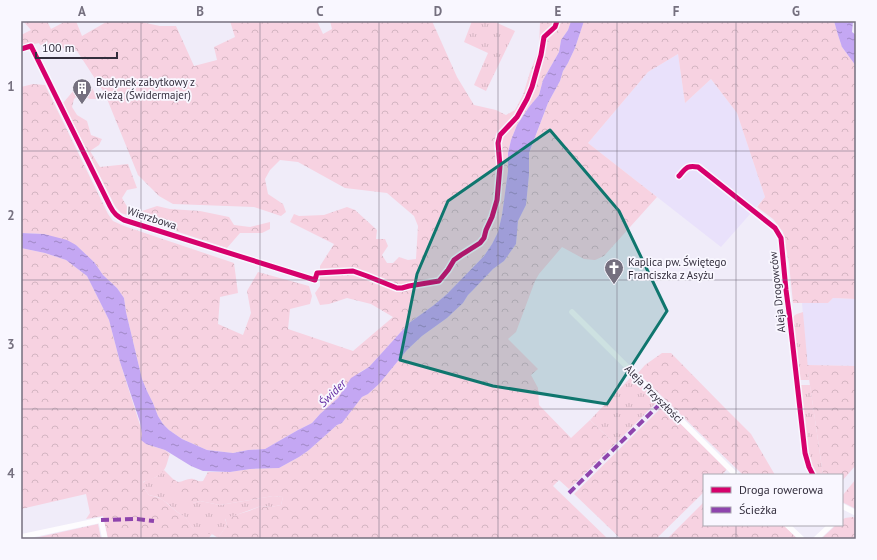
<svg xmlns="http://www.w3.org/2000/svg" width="877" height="560" viewBox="0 0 877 560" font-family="'PT Sans',sans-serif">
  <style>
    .built { fill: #e9e1fb }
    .grass { fill: url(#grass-tufts) }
    .forest { fill: url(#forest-crowns) }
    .water { fill: url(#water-ripples) }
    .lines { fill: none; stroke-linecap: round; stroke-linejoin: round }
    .street { stroke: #fdfcfe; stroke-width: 5.5 }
    .quiet { stroke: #8e44ad; stroke-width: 4; stroke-dasharray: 8 4; stroke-linecap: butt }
    .cycleway-casing { stroke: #f9f7ff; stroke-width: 8 }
    .cycleway { stroke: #d6006c; stroke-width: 5 }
    .marked { fill: #0f766e; fill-opacity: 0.2; stroke: #0f766e; stroke-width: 3; stroke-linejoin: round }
    .grid { fill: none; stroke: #75707f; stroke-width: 1; stroke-opacity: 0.55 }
    .labels { text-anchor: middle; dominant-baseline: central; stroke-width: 3.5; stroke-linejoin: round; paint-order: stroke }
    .poi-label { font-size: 11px; fill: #332e3d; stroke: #f9f7ff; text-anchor: start }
    .street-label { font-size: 11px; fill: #332e3d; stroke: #f9f7ff }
    .water-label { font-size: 12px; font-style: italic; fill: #6229a0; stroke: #f9f7ff }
    .neatline { fill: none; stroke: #75707f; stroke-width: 1.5 }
    .grid-label { font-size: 13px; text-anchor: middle; font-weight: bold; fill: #75707f }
  </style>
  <defs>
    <pattern id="grass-tufts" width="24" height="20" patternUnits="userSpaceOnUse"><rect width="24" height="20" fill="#f7d2e1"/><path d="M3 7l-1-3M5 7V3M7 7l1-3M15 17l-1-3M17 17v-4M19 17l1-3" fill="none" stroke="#d4b5c2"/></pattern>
    <pattern id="forest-crowns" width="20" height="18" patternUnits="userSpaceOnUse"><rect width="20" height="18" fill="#f7d2e1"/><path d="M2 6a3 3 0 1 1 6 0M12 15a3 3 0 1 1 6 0" fill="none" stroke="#d4b5c2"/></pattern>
    <pattern id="water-ripples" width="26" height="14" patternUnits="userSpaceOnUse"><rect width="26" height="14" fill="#c4a7f3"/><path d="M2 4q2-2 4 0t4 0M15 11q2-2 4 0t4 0" fill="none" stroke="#a088c6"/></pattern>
  </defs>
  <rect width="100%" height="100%" fill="#f0ecf9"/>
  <g class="built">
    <path d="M678,54L685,103L711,79L737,113L765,197L721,247L588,143L648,72Z"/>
    <path d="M833,298L856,299V366L807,365L802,303H828Z"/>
  </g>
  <g class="grass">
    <path d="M472,21H493L515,31L486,91L474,85L488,53L464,42Z"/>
    <path d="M803,312L809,380H799L792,320C794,314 797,314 803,312Z"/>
    <path d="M632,376L658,401L615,444L590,420Z"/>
    <path d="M800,385H810L823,475H817L813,469L808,458L806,448Z"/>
    <path d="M164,470L173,479L169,480L193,503L200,501L220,505L273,496L283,497L281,505L271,507L261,506L225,519L227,525L218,538L212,534H202L196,532L191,526L186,518L176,511L167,503L158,497L149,495L143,487V483L145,481L156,477Z"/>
  </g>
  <g class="forest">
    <path d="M23,21H47L51,29L66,21H76L82,36L108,21H141V22L160,26H176L194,66L217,60L214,47L235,37L230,21H317L323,34L332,29L330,21H432L457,77L474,105L496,110L506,115L515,110L523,95L530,72L539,49L540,21H571L568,30L561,40L559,52L543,80L539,95L529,107L517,125L511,140L508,153V171L502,215L498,232L492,244L484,256L447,294L434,305L409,323L369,367L360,372L338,398L320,414L312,423L298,430L265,449L248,450L233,453L207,450L182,439L169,430L163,424L158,416L153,403L147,391L142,379L126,312L124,298L117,288L103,275L94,262L76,245L44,234L21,233V87L33,84L45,85L108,214L113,221L124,226L234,263L238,293L220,297L218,324L243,335L251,313L247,291L258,272L309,286L312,296L310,304L290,309L288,329L353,351L393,317L371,304L347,298L329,304L320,305L315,293L320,286V266L334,244L290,222L294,214L299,216L324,215L347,207L355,210L377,230L376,239H385L388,246L382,255L387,263H393L399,257L408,260L416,259L418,226L414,216L387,193L345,188L298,162L280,160L270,170L265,179L268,194L283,204L286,212L281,216L254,207L173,204L159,196L138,175L105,94L77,51L62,48L58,44L43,49L39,43L21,47V35L31,30Z"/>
    <path d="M584,21H834L838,35L842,47L856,66V299L833,298L828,303H793L789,264L783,232L773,219L757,207L765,197L737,113L711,79L685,103L678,54L648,72L588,143L657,197L604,256L595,260L584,259L562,247L539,274L535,281L516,332L508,339L538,369L531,375L538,388L539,405L571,438L590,420L615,444L569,489L559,480L553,486L608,539H217L227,525L225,518L249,511L261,506L271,507L281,505L283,497L273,496L220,505L200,501L193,503H188L174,493L168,483L169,479H173L178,482C183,482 188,478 193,479C197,480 198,482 203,481L208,472H230L250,469L279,468L299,457L309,450L337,425L342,423L362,397L368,394L379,384L407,350L422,336L447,318L463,303L468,295L474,289L493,269L504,261L516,244L518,221L526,205L529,175V154L548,103L560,81L563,71L568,63L575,48Z"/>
    <path d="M80,83L92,88L98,99H90L79,94L74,99L72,107L77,115L87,121L91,135L102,139L99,145L90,151L100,167L128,164L137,188L127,190L122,198L129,210L139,212L157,206L170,209L200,211L229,217L234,225L250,227L270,222V229L262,233H240L227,248L121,213L115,206L63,103Z"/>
    <path d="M21,248L45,253L66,260L87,276L109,320L120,362L146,444L165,450L170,454C168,458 167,466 164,470C161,475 150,481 144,481L143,483V487L149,495C164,498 166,503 176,511C179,514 184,515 187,519C188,520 189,523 190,524C195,533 202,534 212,534L208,539H108L103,516L86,519L90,513L86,494L21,509Z"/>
    <path d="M662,353H671L723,406L751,434L775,475H743L638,373L645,365Z"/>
    <path d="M807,365L856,366V465L842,481V475H823Z"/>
    <path d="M663,406L727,469L722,475H704V492L656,539H621L574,494Z"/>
    <path d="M856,479V509L842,502V496Z"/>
    <path d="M704,502V525H784L798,539H667Z"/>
    <path d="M852,517L856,518V539H821L836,525H842V520L845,518Z"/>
    <path d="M98,524L101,539H30Z"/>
  </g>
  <g class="water">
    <path d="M571,21H584L575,48L568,63L563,71L560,81L548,103L529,153V175L526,205L518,221L516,244L504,261L493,269L474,289L468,295L463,303L447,318L422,336L407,350L379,384L368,394L362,397L342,423L337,425L309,450L299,457L279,468L250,469L230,472L203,471L191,466L165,450L146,444L141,440L142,434L140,422L120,362L109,320L87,276L66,260L45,253L21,248V233L44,234L67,240L76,245L94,262L103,275L117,288L124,298L126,312L142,379L147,391L153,403L158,416L163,424L169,430L182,439L207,450L233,453L248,450L265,449L298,430L312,423L320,414L338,398L351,378L369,367L409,323L434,305L447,294L484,256L492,244L498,232L502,215L508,171V153L511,140L517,125L529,107L539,95L543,80L559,52L561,40L568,30Z"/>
    <path d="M834,21H853L852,32L856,35V66L842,47L838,35Z"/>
  </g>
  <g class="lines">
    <g class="street">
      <path d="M21,49L31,46L32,48L110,206C114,214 117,216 124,220L315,280"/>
      <path d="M679,176C686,168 687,165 698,167L775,228L781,238L786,290L789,312L805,453L809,467L813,475"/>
      <path d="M572,312L736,475"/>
      <path d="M842,506L856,513"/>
      <path d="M787,525L802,539"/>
      <path d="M21,537L101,520L105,539"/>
      <path d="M816,539L831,525"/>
    </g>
    <g class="quiet">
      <path d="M569,493L662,402"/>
      <path d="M101,520L137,519L154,521"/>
    </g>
    <g class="cycleway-casing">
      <g id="cycleway">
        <path d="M21,49L31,46L32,48L110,206C114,214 117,216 124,220L315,280L317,273L353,271L367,276L397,288H402L409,286L439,281L448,270L454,260L461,255L480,243L484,238L486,230L492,217L497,200L500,166L498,143L500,135L517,117L527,99L532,87L537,69L541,55L544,37L555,27L557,21"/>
        <path d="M679,176C686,168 687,165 698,167L775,228L781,238L786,290L789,312L805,453L809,467L813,475"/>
      </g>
    </g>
    <use href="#cycleway" class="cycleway"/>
  </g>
  <path class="marked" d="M550,130L619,211L667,311L607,404L493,386L400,360L417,274L448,201Z"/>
  <path class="grid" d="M141,21V539M260,21V539M379,21V539M498,21V539M617,21V539M736,21V475M21,151H856M21,280H856M21,409H856M736,525V539"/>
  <defs>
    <g id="building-pin" transform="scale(1)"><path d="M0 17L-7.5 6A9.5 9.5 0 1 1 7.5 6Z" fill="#75707f" stroke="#f9f7ff"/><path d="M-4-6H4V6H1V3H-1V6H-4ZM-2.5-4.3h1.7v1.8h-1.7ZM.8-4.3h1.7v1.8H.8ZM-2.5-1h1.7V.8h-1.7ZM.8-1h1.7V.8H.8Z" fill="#fff"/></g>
    <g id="church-pin" transform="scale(1)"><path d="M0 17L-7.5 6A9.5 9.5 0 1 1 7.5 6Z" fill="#75707f" stroke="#f9f7ff"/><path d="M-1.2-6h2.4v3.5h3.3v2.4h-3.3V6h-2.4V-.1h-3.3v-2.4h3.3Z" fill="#fff"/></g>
  </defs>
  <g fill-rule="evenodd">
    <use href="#building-pin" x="82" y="88"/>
    <use href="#church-pin" x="614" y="268"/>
  </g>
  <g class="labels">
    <g class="poi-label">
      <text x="96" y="82">Budynek zabytkowy z<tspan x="96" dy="13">wieżą (Świdermajer)</tspan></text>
      <text x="628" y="262">Kaplica pw. Świętego<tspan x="628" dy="13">Franciszka z Asyżu</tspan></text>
    </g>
    <g class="street-label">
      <text transform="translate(152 218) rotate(18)">Wierzbowa</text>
      <text transform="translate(777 292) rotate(-96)">Aleja Drogowców</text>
      <text transform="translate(654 394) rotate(45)">Aleja Przyszłości</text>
    </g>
    <g class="water-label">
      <text transform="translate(332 393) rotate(-45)">Świder</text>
    </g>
  </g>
  <rect width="877" height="560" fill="none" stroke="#f9f7ff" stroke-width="44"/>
  <rect x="703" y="474" width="140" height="52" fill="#f9f7ff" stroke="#aaa7b1"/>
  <rect x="711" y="487" width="20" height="6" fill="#d6006c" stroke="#aaa7b1"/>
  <text x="739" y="494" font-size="12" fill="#332e3d">Droga rowerowa</text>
  <rect x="711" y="507" width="20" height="6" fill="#8e44ad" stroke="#aaa7b1"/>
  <text x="739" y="514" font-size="12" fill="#332e3d">Ścieżka</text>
  <path d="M36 52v6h81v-6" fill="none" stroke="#332e3d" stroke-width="2"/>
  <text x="42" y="52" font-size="12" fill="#332e3d" stroke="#f9f7ff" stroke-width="3" paint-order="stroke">100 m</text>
  <rect x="22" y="22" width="833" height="516" class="neatline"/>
  <g class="grid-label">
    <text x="82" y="16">A</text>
    <text x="200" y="16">B</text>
    <text x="320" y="16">C</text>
    <text x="438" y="16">D</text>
    <text x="558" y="16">E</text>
    <text x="676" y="16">F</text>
    <text x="796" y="16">G</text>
    <text x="11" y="91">1</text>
    <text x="11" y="220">2</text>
    <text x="11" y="349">3</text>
    <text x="11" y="478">4</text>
  </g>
</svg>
